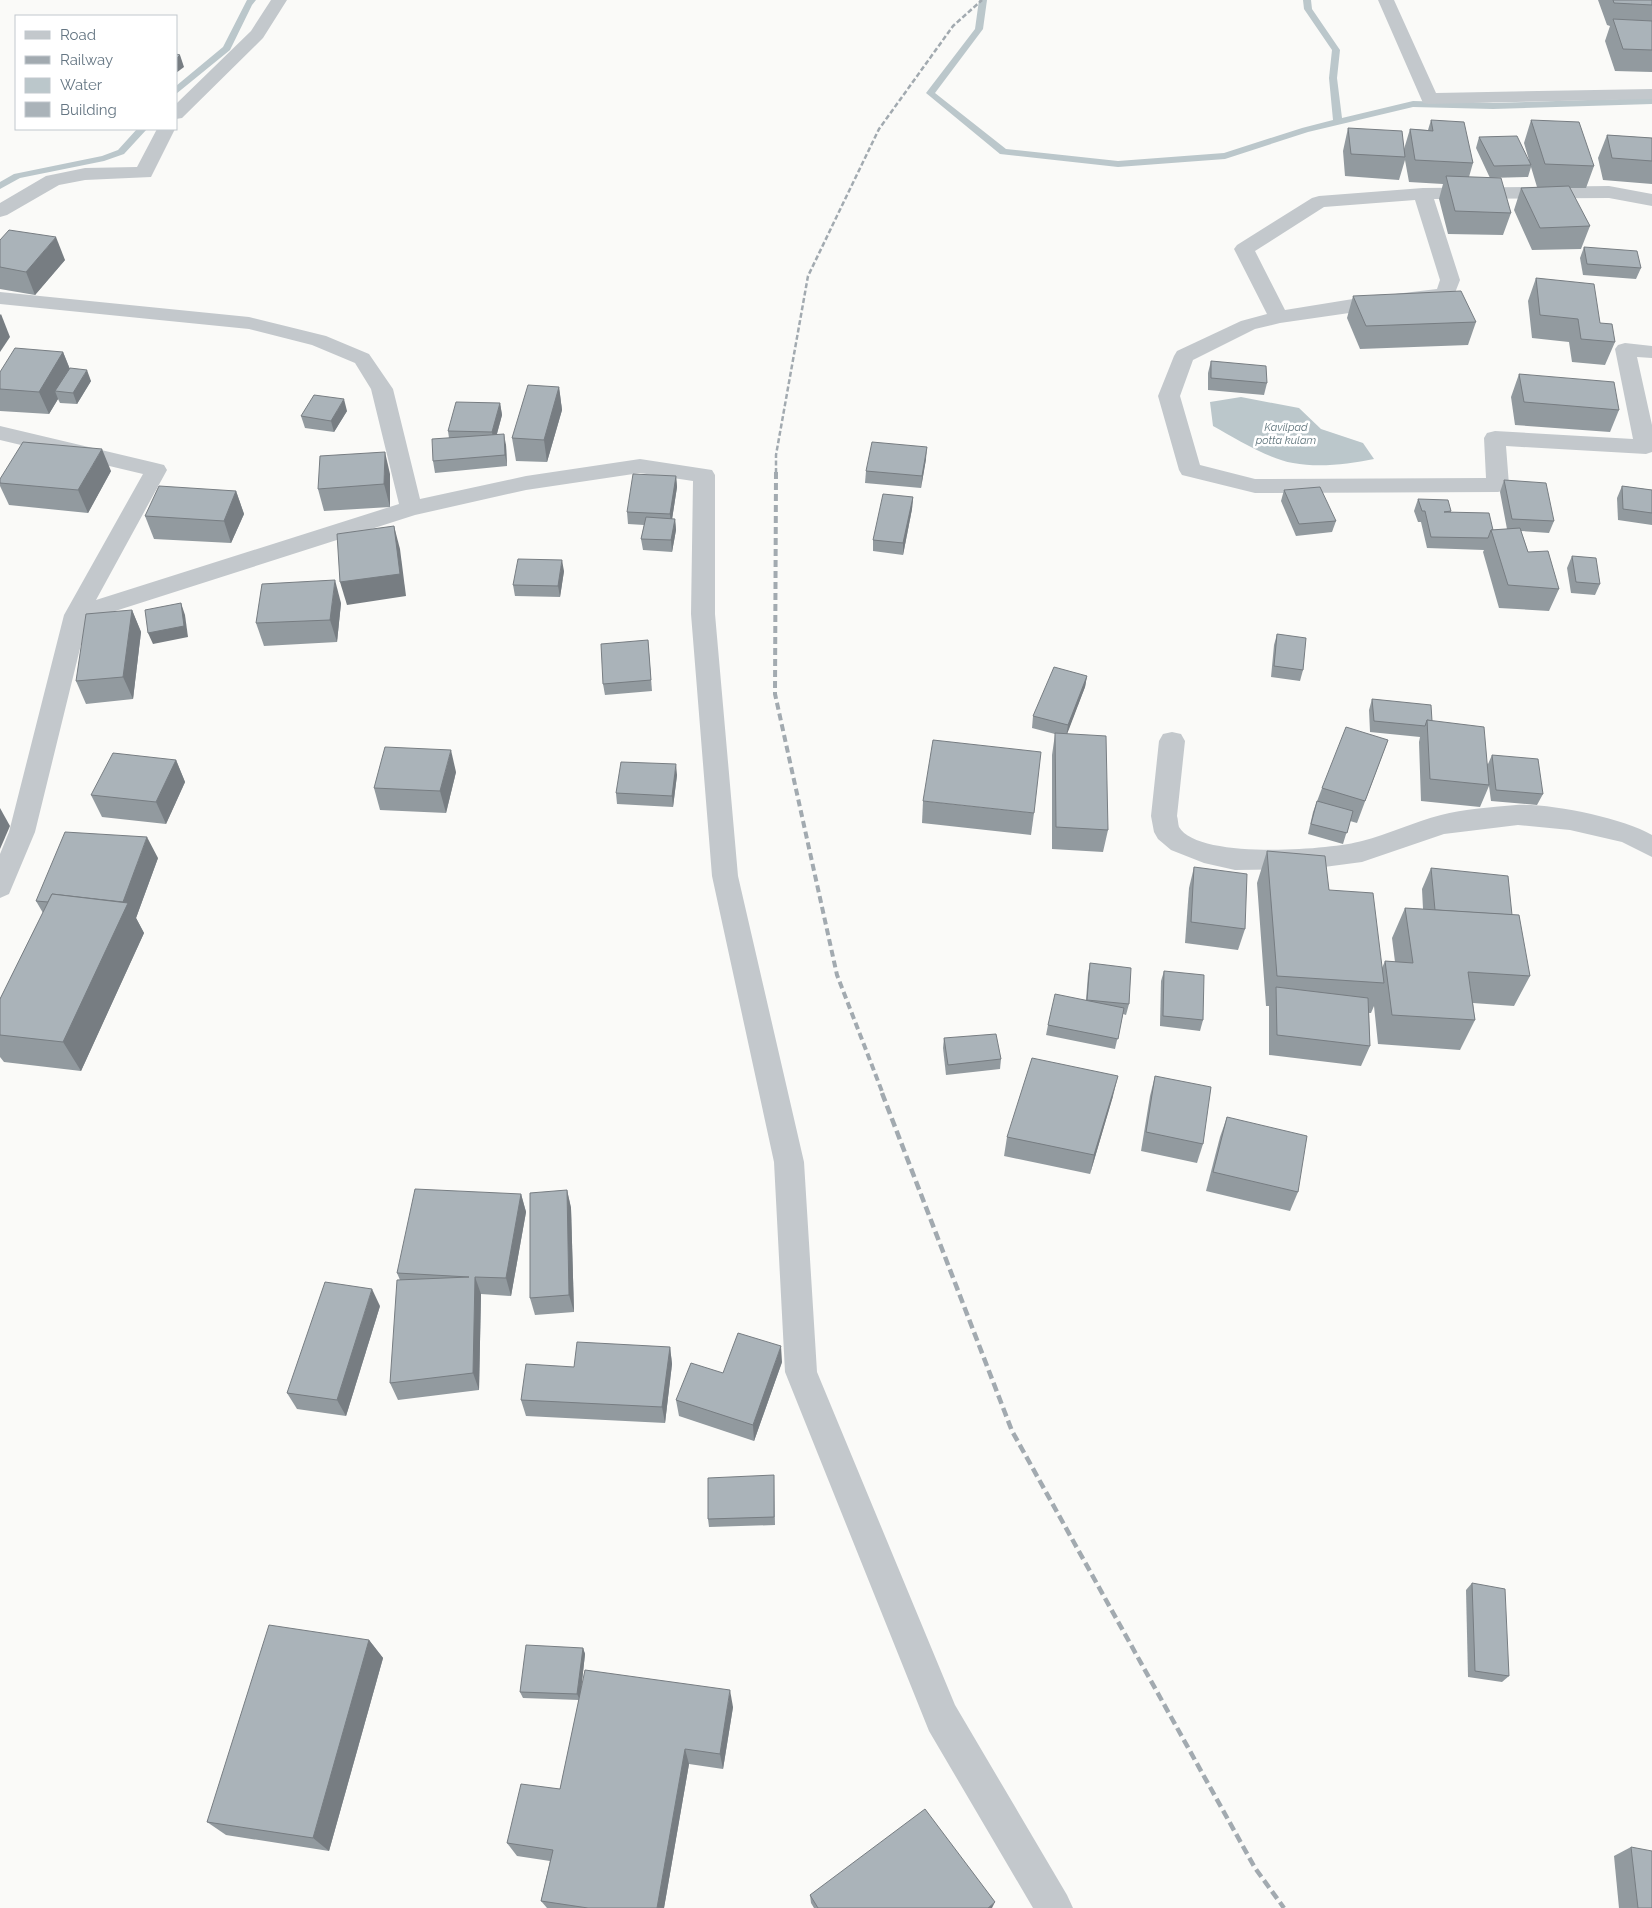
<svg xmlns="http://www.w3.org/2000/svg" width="1652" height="1908" viewBox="0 0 1652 1908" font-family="Raleway,sans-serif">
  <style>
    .water { fill: #bbc7cb }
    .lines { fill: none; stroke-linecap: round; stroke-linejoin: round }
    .stream { fill: #bbc7cb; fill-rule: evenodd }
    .minor { fill: #c3c8cc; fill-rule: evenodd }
    .rail-far2 { stroke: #a2aab0; stroke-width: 2.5; stroke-dasharray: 5 2.5; stroke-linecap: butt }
    .rail-far1 { stroke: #a2aab0; stroke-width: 4; stroke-dasharray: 7 4; stroke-linecap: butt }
    .rail { stroke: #a2aab0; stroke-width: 4.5; stroke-dasharray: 9 4.5; stroke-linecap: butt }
    .wall { fill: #929a9f }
    .shaded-wall { fill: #777d82 }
    .building { fill: #aab3b9; stroke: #777d82 }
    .labels { text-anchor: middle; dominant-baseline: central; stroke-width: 5; stroke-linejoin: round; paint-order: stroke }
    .far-water-label { font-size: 11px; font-style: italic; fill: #60757c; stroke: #fff }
  </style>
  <rect width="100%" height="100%" fill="#fafaf8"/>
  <path class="water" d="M1241,397L1299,408L1321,429L1363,443L1374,459C1348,464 1320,468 1293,463C1268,459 1235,438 1213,426L1210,402Z"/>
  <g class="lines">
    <g class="stream">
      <path d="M247,0H256L252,5L230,50L176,94V86L223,47Z"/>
      <path d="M979,0H987L983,29L935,93L1006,149L1118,161L1224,153L1302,128L1333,120L1329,78L1332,50L1304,9L1303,0H1311L1312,9L1340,50L1337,78L1342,118L1413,101L1493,103L1652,98V104L1493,109L1413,107L1308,132L1225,159L1118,167L1000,154L926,93L975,29Z"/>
      <path d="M137,129H147L124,154L104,161L20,178L0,189V182L14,174L102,156L118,150Z"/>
    </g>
    <g class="minor">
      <path d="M271,0H287L263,38L182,118L176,119V104L251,31Z"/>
      <path d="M1378,0H1394L1436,93L1652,89V99L1429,104L1423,103Z"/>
      <path d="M157,129H175L151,177L85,180L59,185L7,215L0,217V203L46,176L85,168L137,167Z"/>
      <path d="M1609,186L1652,194V206L1609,198L1434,199L1460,280L1453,298L1280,323L1255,329L1193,360L1180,396L1200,465L1255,479L1486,478L1484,438L1487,433L1495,431L1633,439L1615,349L1618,345L1625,343L1652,346V358L1637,357L1652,425V452L1646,454L1506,446L1509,485L1506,490L1498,492L1255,493L1182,475L1179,470L1158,396L1174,356L1177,351L1241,321L1267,314L1234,249L1237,245L1312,198L1319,196L1423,188ZM1415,200L1440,280L1437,289L1353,299L1285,310L1255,251L1324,207Z"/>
      <path d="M0,292L249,317L326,336L369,354L393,389L420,499L526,476L640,459L712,470L715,475V614L738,876L804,1162L817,1372L955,1705L1067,1895L1073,1908H1033L929,1731L785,1372L774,1162L712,876L691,614L693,481L640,473L526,490L415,515L87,620L35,832L9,894L0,898V854L9,832L64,615L143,474L0,440V426L156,463L164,465L167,470L96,600L399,504L371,389L355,363L312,345L249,329L0,304Z"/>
      <path d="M1172,732L1181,734L1185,741L1177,816C1178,819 1178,824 1179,827C1198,860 1330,850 1362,841C1389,834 1414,822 1441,815C1462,809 1495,807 1516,805C1550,803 1622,818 1652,835V857L1622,842L1570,830L1518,825L1444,834L1362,862L1309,869L1235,870L1204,863L1171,850L1158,839L1154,832L1151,816L1159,741L1163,734Z"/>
    </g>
    <path class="rail-far2" d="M776,473V455L808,276L879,129L953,26L982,0"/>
    <path class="rail-far1" d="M776,472L775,694L837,975L883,1094"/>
    <path class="rail" d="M882,1093L1012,1431L1255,1868L1284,1908"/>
  </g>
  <g class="wall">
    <path d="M1598,0H1652V72L1615,71L1605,41L1610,26L1607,25Z"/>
    <path d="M1431,120L1473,163L1469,177L1490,178L1476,148L1479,137L1529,160L1524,143L1531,120L1594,166L1586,188H1569L1590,226L1581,249L1532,250L1514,210L1521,188L1548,187H1537L1531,167L1528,177L1490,178L1511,213L1503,235L1448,234L1439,199L1443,184L1409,182L1405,160L1399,180L1345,176L1343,151L1348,128L1404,149L1410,129L1428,130Z"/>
    <path d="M1607,135L1652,138V184L1603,180L1598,158Z"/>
    <path d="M0,240L65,260L35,295L0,289Z"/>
    <path d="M1584,247L1641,268L1636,279L1583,275L1580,258Z"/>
    <path d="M1536,278L1615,342L1605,365L1572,362L1569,342L1532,338L1528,301Z"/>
    <path d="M1353,296L1476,322L1468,345L1360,349L1347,318Z"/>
    <path d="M63,352L70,369L91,381L77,404L60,403L58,399L49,414L0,411V372Z"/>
    <path d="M1211,361L1267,383L1264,395L1208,390V373Z"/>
    <path d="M1519,374L1619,410L1610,432L1515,425L1511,397Z"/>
    <path d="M559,387L562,410L547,462L516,461L512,438Z"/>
    <path d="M500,403L502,415L497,434L506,445L507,466L435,473L433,461L449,438L448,431Z"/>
    <path d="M347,411L334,432L305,428L301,416Z"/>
    <path d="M926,459L921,488L865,483L866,471Z"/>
    <path d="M111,471L88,513L9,505L0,486V479Z"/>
    <path d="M390,474V507L324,511L318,489Z"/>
    <path d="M676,476L677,487L672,519H675L676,530L672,552L643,550L641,539L644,525L628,524L627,512Z"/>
    <path d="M1504,480L1554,521L1549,533L1521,531L1528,552L1559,589L1549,611L1499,608L1483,552L1484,550L1427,548L1421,522H1418L1414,511L1418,499L1451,511V512L1493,530L1507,529L1500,492Z"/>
    <path d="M1622,486L1652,490V525L1618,520L1617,498Z"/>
    <path d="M1284,490L1336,521L1332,532L1296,536L1281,501Z"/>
    <path d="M236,491L244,514L231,543L154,539L145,516Z"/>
    <path d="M913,497L912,509L903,555L873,551V540Z"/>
    <path d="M1572,556L1600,584L1595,595L1571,593L1567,568Z"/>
    <path d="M564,571L560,597L515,596L513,585Z"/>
    <path d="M341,603L337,642L264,646L256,623Z"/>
    <path d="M132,610L141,632L133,699L86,704L76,681Z"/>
    <path d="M1277,634L1303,670L1300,681L1271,677L1274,645Z"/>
    <path d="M648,640L652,691L605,695L603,684Z"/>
    <path d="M1087,676L1085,687L1067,733L1108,830L1103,852L1052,849V755L1055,734L1032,728L1033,716Z"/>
    <path d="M1372,699L1432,721L1488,764L1492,755L1543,794L1537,805L1491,801L1489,786L1480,807L1421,801L1419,742L1420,737L1370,732L1369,710Z"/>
    <path d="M1388,740L1357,823L1350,821L1343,844L1308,834L1313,812L1322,788Z"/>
    <path d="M176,760L185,782L166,824L102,817L91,795Z"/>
    <path d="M456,772L446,813L380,810L374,788Z"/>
    <path d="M677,775L673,807L617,804L616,793Z"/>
    <path d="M923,801L1034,813L1031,835L922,823Z"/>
    <path d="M1267,851L1329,890L1382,968L1385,961L1395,962L1392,938L1405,908L1423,909L1422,889L1431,868L1512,915L1530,976L1514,1006L1473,1003L1475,1020L1460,1050L1378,1044L1374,1006L1371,1013H1369L1370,1046L1361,1066L1269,1055V1006H1266L1257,883Z"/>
    <path d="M158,858L136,918L144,933L81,1071L4,1062L0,1057V999L43,913L36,901Z"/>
    <path d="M1194,867L1245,929L1238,950L1185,943L1189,888Z"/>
    <path d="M1090,963L1129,1004L1126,1015L1123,1014L1115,1049L1046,1035L1048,1025L1086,1000L1088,974Z"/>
    <path d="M1164,971L1203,1020L1200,1031L1160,1026L1161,981Z"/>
    <path d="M944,1038L1001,1059L1000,1069L946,1075L943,1048Z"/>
    <path d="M1155,1076L1203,1144L1197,1163L1141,1151L1150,1096Z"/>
    <path d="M1113,1096L1090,1174L1004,1156L1007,1137Z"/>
    <path d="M1227,1117L1298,1192L1290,1211L1206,1191L1220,1137Z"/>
    <path d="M567,1190L571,1208L574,1312L535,1315L530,1298Z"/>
    <path d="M521,1194L526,1212L511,1296L481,1294L479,1390L398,1400L390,1383L400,1280L397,1273Z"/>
    <path d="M380,1306L346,1416L297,1409L287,1393Z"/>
    <path d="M670,1347L672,1364L665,1423L526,1416L521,1400L574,1367Z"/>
    <path d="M782,1362L754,1441L679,1416L676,1400L723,1373Z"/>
    <path d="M774,1475L775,1525L709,1527L708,1519Z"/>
    <path d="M1472,1583L1509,1676L1502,1682L1468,1677L1466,1590Z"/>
    <path d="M369,1640L383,1658L329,1851L226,1835L207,1822Z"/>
    <path d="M583,1648L585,1654L581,1690L733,1707L723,1769L689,1764L664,1908H547L541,1901L550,1861L517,1856L507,1843L560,1789L579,1700L523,1698L520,1692Z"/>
    <path d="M1631,1847L1652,1908H1619L1614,1856Z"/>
    <path d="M810,1895L992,1908H814L811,1903Z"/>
  </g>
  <g class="shaded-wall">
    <path d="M180,55L184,67L176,73V59Z"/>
    <path d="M56,237L65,260L35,295L26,272Z"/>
    <path d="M1,314L10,337L0,352V315Z"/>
    <path d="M63,352L72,375L55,391L58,399L49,414L39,392Z"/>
    <path d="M87,370L91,381L77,404L73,393Z"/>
    <path d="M559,387L562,410L547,462L544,440Z"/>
    <path d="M344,399L347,411L334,432L331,421Z"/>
    <path d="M500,403L502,415L494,444L492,432Z"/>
    <path d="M504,434L506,445L507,466L505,455Z"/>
    <path d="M927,447L926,459L921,488L922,476Z"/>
    <path d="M102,449L111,471L88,513L78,490Z"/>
    <path d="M385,452L390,474V507L384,484Z"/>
    <path d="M676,476L677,487L671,526L670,514Z"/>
    <path d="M236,491L244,514L231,543L224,521Z"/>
    <path d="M913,497L912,509L903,555V543Z"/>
    <path d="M675,519L676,530L672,552L671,540Z"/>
    <path d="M394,526L400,549L406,596L347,605L340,582Z"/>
    <path d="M562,560L564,571L560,597L558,586Z"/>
    <path d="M335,580L341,603L337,642L330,620Z"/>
    <path d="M181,603L185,615L188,637L153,644L148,633Z"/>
    <path d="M132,610L141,632L133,699L123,677Z"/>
    <path d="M1087,676L1085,687L1066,737L1068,725Z"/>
    <path d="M451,750L456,772L446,813L440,791Z"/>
    <path d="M176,760L185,782L166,824L156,802Z"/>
    <path d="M676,764L677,775L673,807L672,796Z"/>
    <path d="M0,808L10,826L0,849Z"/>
    <path d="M147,837L158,858L136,918L144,933L81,1071L63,1042L121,907Z"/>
    <path d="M1118,1076L1113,1096L1090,1174L1094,1155Z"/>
    <path d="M567,1190L571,1208L574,1312L569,1295Z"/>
    <path d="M521,1194L526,1212L511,1296L506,1278Z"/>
    <path d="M475,1277L481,1294L479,1390L473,1373Z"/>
    <path d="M372,1289L380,1306L346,1416L337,1400Z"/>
    <path d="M781,1346L782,1362L754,1441L753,1425Z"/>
    <path d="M670,1347L672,1364L665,1423L662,1407Z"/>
    <path d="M369,1640L383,1658L329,1851L313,1838Z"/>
    <path d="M583,1648L585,1654L580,1700L577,1694Z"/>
    <path d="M730,1690L733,1707L723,1769L720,1754Z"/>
    <path d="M685,1749L689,1764L664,1908H657Z"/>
    <path d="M995,1902L992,1908H988Z"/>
  </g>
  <g class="building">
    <path d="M1613,0H1652V5L1614,3Z"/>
    <path d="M1613,19L1652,21V50L1623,49Z"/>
    <path d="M176,54L180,55L176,59Z"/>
    <path d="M1431,120L1464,122L1473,163L1415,160L1410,129L1433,131Z"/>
    <path d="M1531,120L1579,122L1594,166L1545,164Z"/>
    <path d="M1348,128L1402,131L1405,157L1351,154Z"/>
    <path d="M1607,135L1652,138V161L1612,158Z"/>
    <path d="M1517,136L1531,165L1494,166L1479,137Z"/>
    <path d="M1446,176L1501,178L1511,213L1455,211Z"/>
    <path d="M1569,186L1590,226L1540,228L1521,188Z"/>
    <path d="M9,230L56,237L26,272L0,267V240Z"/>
    <path d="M1584,247L1637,251L1641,268L1587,264Z"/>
    <path d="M1536,278L1594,284L1600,323L1612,324L1615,342L1581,339L1578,319L1540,315Z"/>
    <path d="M1461,291L1476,322L1366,326L1353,296Z"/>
    <path d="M15,348L63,352L39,392L0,389V372Z"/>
    <path d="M1211,361L1266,366L1267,383L1211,378Z"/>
    <path d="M70,368L87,370L73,393L55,391Z"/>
    <path d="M1519,374L1614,382L1619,410L1524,402Z"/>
    <path d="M528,385L559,387L544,440L512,438Z"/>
    <path d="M314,395L344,399L331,421L301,416Z"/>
    <path d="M456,402L500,403L492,432L448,431Z"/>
    <path d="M504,434L505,455L433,461L432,439Z"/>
    <path d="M23,442L102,449L78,490L0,483V479Z"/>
    <path d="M872,442L927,447L922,476L866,471Z"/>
    <path d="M385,452L384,484L318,489L320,456Z"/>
    <path d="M633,474L676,476L670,514L627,512Z"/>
    <path d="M1504,480L1546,483L1554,521L1512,519Z"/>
    <path d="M159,486L236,491L224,521L145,516Z"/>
    <path d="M1622,486L1652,490V513L1623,509Z"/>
    <path d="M1320,487L1336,521L1299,524L1284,490Z"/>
    <path d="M883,494L913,497L903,543L873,540Z"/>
    <path d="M1418,499L1448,500L1451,511L1444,512L1489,513L1493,530H1491L1488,538L1431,537L1425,511H1422Z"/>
    <path d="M646,517L675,519L671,540L641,539Z"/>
    <path d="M394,526L400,574L340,582L337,534Z"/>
    <path d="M1520,528L1528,552L1548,551L1559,589L1508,585L1491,530Z"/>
    <path d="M1572,556L1596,558L1600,584L1576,582Z"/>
    <path d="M518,559L562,560L558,586L513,585Z"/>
    <path d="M335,580L330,620L256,623L262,584Z"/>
    <path d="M181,603L184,626L148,633L145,610Z"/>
    <path d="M132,610L123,677L76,681L86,614Z"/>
    <path d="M1277,634L1306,638L1303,670L1274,666Z"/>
    <path d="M648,640L651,680L603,684L601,644Z"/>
    <path d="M1054,667L1087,676L1068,725L1033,716Z"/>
    <path d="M1372,699L1431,705L1432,721L1427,720L1425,726L1374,721Z"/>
    <path d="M1427,720L1484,727L1489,785L1430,779Z"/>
    <path d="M1346,727L1388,740L1365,801L1322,788Z"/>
    <path d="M1055,733L1106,736L1108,830L1056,827Z"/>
    <path d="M933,740L1041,752L1034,813L923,801Z"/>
    <path d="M385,747L451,750L440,791L374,788Z"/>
    <path d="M113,753L176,760L156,802L91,795Z"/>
    <path d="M1492,755L1538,759L1543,794L1496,790Z"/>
    <path d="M621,762L676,764L672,796L616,793Z"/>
    <path d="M1317,801L1353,811L1347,833L1311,824Z"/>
    <path d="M65,832L147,837L123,902L52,894L48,902L36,901Z"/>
    <path d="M1267,851L1325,856L1329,890L1373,893L1384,983L1277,976Z"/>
    <path d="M1194,867L1247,874L1245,929L1191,922Z"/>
    <path d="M1431,868L1508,876L1512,915L1435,910Z"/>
    <path d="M52,894L128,903L63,1042L0,1035V999Z"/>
    <path d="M1405,908L1519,915L1530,976L1468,972L1475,1020L1392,1015L1385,961L1413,963Z"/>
    <path d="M1090,963L1131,968L1129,1004L1087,1000Z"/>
    <path d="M1164,971L1204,975L1203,1020L1163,1016Z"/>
    <path d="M1276,987L1368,998L1370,1046L1277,1035Z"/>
    <path d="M1055,994L1124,1008L1118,1039L1048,1025Z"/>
    <path d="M996,1034L1001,1059L948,1065L944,1038Z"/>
    <path d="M1032,1058L1118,1076L1094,1155L1007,1137Z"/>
    <path d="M1155,1076L1211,1087L1203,1144L1146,1132Z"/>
    <path d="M1227,1117L1307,1136L1298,1192L1213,1172Z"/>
    <path d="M415,1189L521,1194L506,1278L475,1277L473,1373L390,1383L397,1280L469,1277L397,1273Z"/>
    <path d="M567,1190L569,1295L530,1298V1193Z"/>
    <path d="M325,1282L372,1289L337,1400L287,1393Z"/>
    <path d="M738,1333L781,1346L753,1425L676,1400L691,1363L723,1373Z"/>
    <path d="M577,1342L670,1347L662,1407L521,1400L526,1364L574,1367Z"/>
    <path d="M774,1475V1517L708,1519V1478Z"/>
    <path d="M1472,1583L1505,1589L1509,1676L1475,1671Z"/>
    <path d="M269,1625L369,1640L313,1838L207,1822Z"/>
    <path d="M526,1645L583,1648L577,1694L520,1692Z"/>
    <path d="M585,1670L730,1690L720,1754L685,1749L657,1908H588L541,1901L553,1850L507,1843L521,1784L560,1789Z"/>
    <path d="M925,1809L995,1902L988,1908H818L810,1895Z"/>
    <path d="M1631,1847L1652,1851V1908H1638Z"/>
  </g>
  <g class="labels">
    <g class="far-water-label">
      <text x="1286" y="427">Kavilpad<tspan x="1286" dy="13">potta kulam</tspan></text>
    </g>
  </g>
  <rect x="15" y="15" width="162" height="115" fill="#ffffff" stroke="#c1c8cd"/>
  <rect x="25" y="31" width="25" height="8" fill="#c3c8cc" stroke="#c1c8cd"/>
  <text x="60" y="40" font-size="15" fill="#657683">Road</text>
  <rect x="25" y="56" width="25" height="8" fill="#a2aab0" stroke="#c1c8cd"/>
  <text x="60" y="65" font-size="15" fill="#657683">Railway</text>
  <rect x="25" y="78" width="25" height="15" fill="#bbc7cb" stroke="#c1c8cd"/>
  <text x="60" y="90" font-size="15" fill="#657683">Water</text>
  <rect x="25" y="102" width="25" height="15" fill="#aab3b9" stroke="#c1c8cd"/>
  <text x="60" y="115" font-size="15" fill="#657683">Building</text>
</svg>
